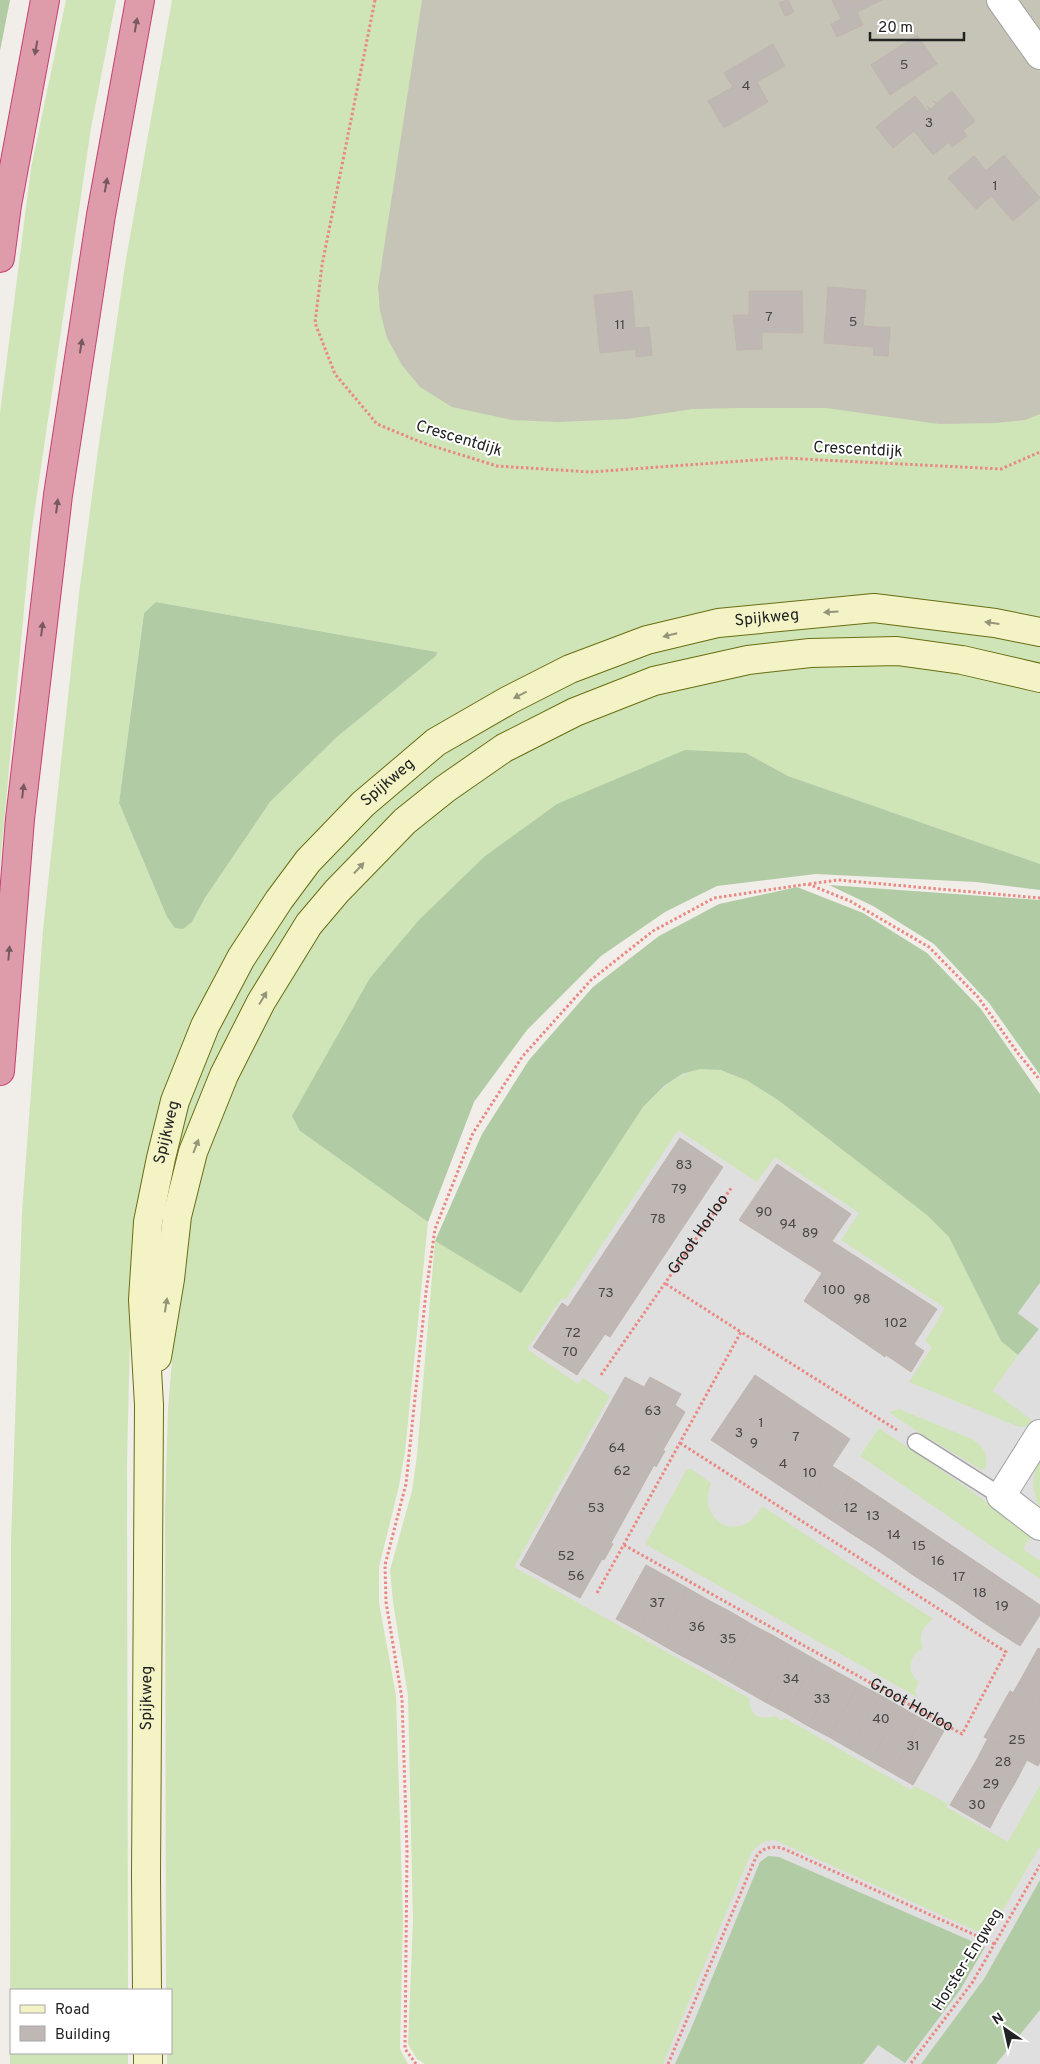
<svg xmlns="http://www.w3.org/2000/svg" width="1040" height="2064" viewBox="0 0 1040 2064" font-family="Overpass,sans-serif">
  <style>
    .residential { fill: #e0dfdf }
    .construction { fill: #c5c4b6 }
    .grass { fill: #cfe4b7; fill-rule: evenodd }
    .forest { fill: #b1cba4 }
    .parking { fill: #dedede }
    .building { fill: #beb7b3; stroke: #c1b5ae }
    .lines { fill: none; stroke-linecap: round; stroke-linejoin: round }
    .service-casing { stroke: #a3a3a3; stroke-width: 19 }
    .minor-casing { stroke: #a3a3a3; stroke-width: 30 }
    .secondary-casing { stroke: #696e13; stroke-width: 30 }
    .motorway-casing { stroke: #c73f74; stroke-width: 30 }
    .path { stroke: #ea8882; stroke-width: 3; stroke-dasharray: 2.5 2.5; stroke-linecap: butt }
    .service { stroke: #fff; stroke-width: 16 }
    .minor { stroke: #fff; stroke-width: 28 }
    .secondary { stroke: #f3f3c6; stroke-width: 28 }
    .motorway { stroke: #de9cab; stroke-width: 28 }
    .oneway { fill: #775960 }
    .oneway2 { fill: #95957c }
    .labels { text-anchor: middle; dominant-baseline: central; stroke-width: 4; stroke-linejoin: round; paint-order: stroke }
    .number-label { font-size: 14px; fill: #494746 }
    .street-label { font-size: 16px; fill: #222; stroke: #fff }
  </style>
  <rect width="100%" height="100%" fill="#f1eeea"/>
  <path class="residential" d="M744,941L1040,1134V2064H625L441,1585L457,1345Z"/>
  <path class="construction" d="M412,0H1040V551L529,601L362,338Z"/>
  <g class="grass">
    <path d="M66,0H116L91,128L31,535L0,866V413L31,168Z"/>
    <path d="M172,0H422L378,287L380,311L387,338L402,365L420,387L452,407L512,420L558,422L627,419L692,409L742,408H826L939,424L995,423L1025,420L1040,414V621L768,607L475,707L244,932L133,1273L130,1337L127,1462L128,1990H11V2053H128V2064H10L11,1541L22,1212L43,930L79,594L98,450L125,265ZM156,602L437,652L436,656L337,737L270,802L205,898L192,922L175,927L167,917L119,803L144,613Z"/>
    <path d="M913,621L1040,644V668L901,642L541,717L306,917L170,1211L153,1264L184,1111L217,1025L282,910L367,812L432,759L486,722L588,672L694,639L807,622Z"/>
    <path d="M921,664L1040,685V864L788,776L746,753L300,1131L428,1222L405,1452L399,1486L379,1567V1603L396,1695L403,1920L400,2049L408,2064H167V2053H171V1990H166L165,1508L168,1409L176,1310L181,1254L209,1138L255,1030L315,937L372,867L480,775L589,720L645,700L691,681L772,666Z"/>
    <path d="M700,1069L721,1070L748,1081L778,1100L927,1215L949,1236L1001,1341L1018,1355L993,1391L1035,1422L1031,1426L1019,1427L909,1382L932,1347L925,1341L945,1308L841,1240L859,1213L775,1157L757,1182L678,1130L565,1300L562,1298L527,1349L578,1384L583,1378L610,1396L514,1567L749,1698C751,1719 759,1719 777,1716L780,1721L785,1718L911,1790L915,1786L948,1804L946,1807L1008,1842L1040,1785V1846L996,1922L990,1937L775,1840C764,1840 758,1844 751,1853L663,2064H425L417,2059L408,2044L413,1920L408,1696L393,1602L390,1570L412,1491L417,1455L435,1241L521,1292L643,1107C663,1087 673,1077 700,1069Z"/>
    <path d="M899,1409L972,1439C983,1446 988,1453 986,1467L982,1470L918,1432L889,1412Z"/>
    <path d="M879,1428L963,1485L1032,1535L1023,1549L1040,1561V1579L860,1456Z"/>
    <path d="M1040,1457V1508C1031,1490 1031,1475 1040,1457Z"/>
    <path d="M687,1469H691L711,1483C695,1524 743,1545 762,1506L933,1619C923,1627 918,1635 923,1648C909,1656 906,1672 919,1682L915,1691L917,1697L645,1544Z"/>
  </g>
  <g class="forest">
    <path d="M0,0H10L0,51Z"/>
    <path d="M156,602L437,652L436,656L337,737L270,802L205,898L192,922L183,929L175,928L167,917L119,803L144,613Z"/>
    <path d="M685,750L746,753L788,776L1040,864V890L976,882L816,874L717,886L665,912L601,956L527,1030L474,1102L428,1222L300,1131L292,1116L370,978L419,920L484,857L557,804Z"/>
    <path d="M829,885L1040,900V1075L989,1003L934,944L873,906Z"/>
    <path d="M797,887L863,913L927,953L981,1009L1040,1094V1283L1018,1313L1039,1329L1018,1355L1001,1341L949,1237L927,1215L778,1100L748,1081L721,1070L700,1069L682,1074L664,1086L643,1107L521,1293L435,1241L482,1134L529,1060L593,987L659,936L719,904Z"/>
    <path d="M768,1856L779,1857L985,1947L960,1990L905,2063L878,2045L863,2064H675L690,2031L760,1862Z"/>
    <path d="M1040,1880V2010L996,2064H921L984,1979Z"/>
  </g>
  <path class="parking" d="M1040,1283V1426L993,1391L1039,1329L1018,1313Z"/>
  <g class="building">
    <path d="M788,0L794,12L785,16L779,3Z"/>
    <path d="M832,0H882L857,12L863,25L837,37L831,24L841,19Z"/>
    <path d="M917,35L937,64L890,95L871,65Z"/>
    <path d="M773,44L785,66L757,82L768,102L724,128L708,101L733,87L724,73Z"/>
    <path d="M952,91L975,121L963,131L967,136L952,147L949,142L933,155L914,131L893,148L876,127L915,96L927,111L929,109L927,106L931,109L936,104L933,101L937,103Z"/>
    <path d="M1004,155L1040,198L1013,221L991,196L976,209L948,178L974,156L986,171Z"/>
    <path d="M828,287L866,290L863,326L890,328L888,356L873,355L874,347L824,343Z"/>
    <path d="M632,291L635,328L649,327L652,355L636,357V349L600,353L594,295Z"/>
    <path d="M749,291H802L803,333L762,332V349L737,350L733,315H749Z"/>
    <path d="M680,1138L723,1167L610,1337L605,1334L577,1375L533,1347L562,1303L568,1307Z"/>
    <path d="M777,1164L851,1214L832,1241L937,1309L914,1344L924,1351L911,1372L886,1355L885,1357L804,1301L822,1273L739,1220Z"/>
    <path d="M755,1375L850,1439L807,1504L711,1440Z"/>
    <path d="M625,1377L644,1387L650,1377L681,1394L675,1405L685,1412L663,1450L665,1451L656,1467L654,1465L611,1543L613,1544L604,1560L602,1559L580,1598L520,1565Z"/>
    <path d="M832,1466L854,1480L828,1518L807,1504Z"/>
    <path d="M854,1480L875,1494L849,1532L828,1518Z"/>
    <path d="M875,1494L896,1508L871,1546L849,1532Z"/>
    <path d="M896,1508L917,1522L892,1560L871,1546Z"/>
    <path d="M917,1522L939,1537L913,1575L892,1560Z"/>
    <path d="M939,1537L960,1551L935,1589L913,1575Z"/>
    <path d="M960,1551L981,1565L956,1603L935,1589Z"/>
    <path d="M646,1565L668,1577L638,1631L616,1619Z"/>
    <path d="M981,1565L1003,1580L977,1618L956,1603Z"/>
    <path d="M668,1577L689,1589L659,1643L638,1631Z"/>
    <path d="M1003,1580L1024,1594L998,1632L977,1618Z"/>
    <path d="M689,1589L710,1601L680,1655L659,1643Z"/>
    <path d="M1024,1594L1040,1605V1615L1020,1646L998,1632Z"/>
    <path d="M710,1601L731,1612L701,1666L680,1655Z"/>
    <path d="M731,1612L753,1625L723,1678L701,1666Z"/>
    <path d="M753,1625L774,1636L744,1690L723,1678Z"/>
    <path d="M774,1636L795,1648L765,1702L744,1690Z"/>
    <path d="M795,1648L816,1660L786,1713L765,1702Z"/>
    <path d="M1038,1648L1040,1649V1678L1026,1670Z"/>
    <path d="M816,1660L837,1672L808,1726L786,1713Z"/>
    <path d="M1026,1670L1040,1678V1708L1010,1691L1013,1693Z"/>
    <path d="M837,1672L859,1684L829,1737L808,1726Z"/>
    <path d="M859,1684L880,1695L850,1749L829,1737Z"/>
    <path d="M1010,1691L1040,1708V1738L997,1714Z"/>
    <path d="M880,1695L901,1707L871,1761L850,1749Z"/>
    <path d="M901,1707L922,1719L892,1773L871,1761Z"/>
    <path d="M997,1714L1040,1738V1762L1038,1766L984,1737Z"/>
    <path d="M922,1719L944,1731L913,1785L892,1773Z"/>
    <path d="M988,1738L1027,1760L1015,1783L976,1761Z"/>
    <path d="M976,1761L1015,1783L1002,1805L963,1783Z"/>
    <path d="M963,1783L1002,1805L990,1828L950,1805Z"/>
  </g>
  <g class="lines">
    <g class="service-casing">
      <path id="service" d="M916,1442L1001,1496"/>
    </g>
    <g class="minor-casing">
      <g id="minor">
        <path d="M1001,0L1040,55"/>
        <path d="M1040,1434L1001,1496L1040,1526"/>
      </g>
    </g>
    <g class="secondary-casing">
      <g id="secondary">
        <path d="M157,1357L170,1279L177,1216L193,1152L224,1075L261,1002L309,924L337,891L405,821L445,789L504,748L575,712L654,681L748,660L810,653L897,651L962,660L1040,678"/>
        <path id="s3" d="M147,1990L146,1877L149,1405L143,1300L148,1222L161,1158L175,1101L205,1026L241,958L279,900L308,861L363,804L436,742L509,700L570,669L647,640L718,623L874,608L995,623L1040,632"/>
        <path d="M148,2053V2064"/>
      </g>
    </g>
    <g class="motorway-casing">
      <g id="motorway">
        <path d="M0,258L7,205L45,0"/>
        <path d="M0,1071L20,819L58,495L101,215L140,0"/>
      </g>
    </g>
    <g class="path">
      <path d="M375,0L322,265L315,323L335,374L377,424L423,443L497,466L590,472L783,458L1001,469L1040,452"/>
      <path d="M809,884L838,880L1040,898"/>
      <path d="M666,1284L741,1332"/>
      <path id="s1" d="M601,1375L732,1187"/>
      <path id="s2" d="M624,1545L962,1734L1006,1652L680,1443"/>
      <path d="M597,1593L741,1332L897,1430"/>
      <path d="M911,2063L972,1983L1040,1865"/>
      <path d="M416,2064L405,2049L407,1851L402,1699L386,1602L385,1565L406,1484L426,1292L435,1229L473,1133L522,1057L591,980L653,931L714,898L808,884L850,901L929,947L978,997L1017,1052L1040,1080"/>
      <path d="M668,2064L756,1857C763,1847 771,1846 782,1848L995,1944"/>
    </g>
    <use href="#service" class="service"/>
    <use href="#minor" class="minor"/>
    <use href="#secondary" class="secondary"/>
    <use href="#motorway" class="motorway"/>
  </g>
  <defs><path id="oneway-solid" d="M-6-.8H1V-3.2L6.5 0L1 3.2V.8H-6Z" transform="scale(1.25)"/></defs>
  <g class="oneway">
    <use href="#oneway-solid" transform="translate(136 25) rotate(-80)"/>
    <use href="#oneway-solid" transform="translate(36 48) rotate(100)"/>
    <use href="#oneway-solid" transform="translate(106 185) rotate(-80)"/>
    <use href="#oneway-solid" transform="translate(81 346) rotate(-81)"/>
    <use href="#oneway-solid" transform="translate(57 506) rotate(-83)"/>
    <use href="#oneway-solid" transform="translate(42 629) rotate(-83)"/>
    <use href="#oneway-solid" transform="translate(23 791) rotate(-83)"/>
    <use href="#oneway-solid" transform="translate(9 953) rotate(-85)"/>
  </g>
  <g class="oneway2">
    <use href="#oneway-solid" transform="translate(831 612) rotate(176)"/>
    <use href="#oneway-solid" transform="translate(992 623) rotate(-172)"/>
    <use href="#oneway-solid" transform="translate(670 635) rotate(166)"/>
    <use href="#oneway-solid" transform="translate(520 695) rotate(153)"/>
    <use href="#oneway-solid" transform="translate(359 868) rotate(-47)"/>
    <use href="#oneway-solid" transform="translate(263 998) rotate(-59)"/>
    <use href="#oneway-solid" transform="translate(196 1146) rotate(-69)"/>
    <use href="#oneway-solid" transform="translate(166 1305) rotate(-81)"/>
  </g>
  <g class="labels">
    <g class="number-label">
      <text x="904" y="65">5</text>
      <text x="746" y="86">4</text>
      <text x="929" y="123">3</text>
      <text x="995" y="186">1</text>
      <text x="769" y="317">7</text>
      <text x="853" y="322">5</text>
      <text x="620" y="325">11</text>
      <text x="684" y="1165">83</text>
      <text x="679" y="1189">79</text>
      <text x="764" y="1212">90</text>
      <text x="658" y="1219">78</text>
      <text x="788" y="1224">94</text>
      <text x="810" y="1233">89</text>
      <text x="834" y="1290">100</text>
      <text x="606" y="1293">73</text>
      <text x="862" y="1299">98</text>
      <text x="896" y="1323">102</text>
      <text x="573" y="1333">72</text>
      <text x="570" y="1352">70</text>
      <text x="653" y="1411">63</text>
      <text x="761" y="1423">1</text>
      <text x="739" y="1433">3</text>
      <text x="796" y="1437">7</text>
      <text x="754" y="1443">9</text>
      <text x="617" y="1448">64</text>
      <text x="783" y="1464">4</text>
      <text x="622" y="1471">62</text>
      <text x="810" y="1473">10</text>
      <text x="596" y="1508">53</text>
      <text x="851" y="1508">12</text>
      <text x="873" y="1516">13</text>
      <text x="894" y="1535">14</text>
      <text x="919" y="1546">15</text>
      <text x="566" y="1556">52</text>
      <text x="938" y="1561">16</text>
      <text x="576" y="1576">56</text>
      <text x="959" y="1577">17</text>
      <text x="980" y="1593">18</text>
      <text x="657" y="1603">37</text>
      <text x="1002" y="1606">19</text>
      <text x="697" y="1627">36</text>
      <text x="728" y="1639">35</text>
      <text x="791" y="1679">34</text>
      <text x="822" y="1699">33</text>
      <text x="881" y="1719">40</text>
      <text x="1017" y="1740">25</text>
      <text x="913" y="1746">31</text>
      <text x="1003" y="1762">28</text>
      <text x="991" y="1784">29</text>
      <text x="977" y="1805">30</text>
    </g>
    <g class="street-label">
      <text transform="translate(459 439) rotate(17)">Crescentdijk</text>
      <text transform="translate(858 450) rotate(3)">Crescentdijk</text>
      <text stroke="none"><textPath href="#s3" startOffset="1700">Spijkweg</textPath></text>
      <text stroke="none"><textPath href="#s3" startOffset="1280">Spijkweg</textPath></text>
      <text stroke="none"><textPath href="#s3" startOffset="860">Spijkweg</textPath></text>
      <text stroke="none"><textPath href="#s1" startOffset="171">Groot Horloo</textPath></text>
      <text stroke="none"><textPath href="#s3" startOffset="292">Spijkweg</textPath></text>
      <text stroke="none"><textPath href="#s2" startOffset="329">Groot Horloo</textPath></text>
      <text transform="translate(968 1960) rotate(-58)">Horster-Engweg</text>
    </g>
  </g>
  <rect x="10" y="1989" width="162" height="65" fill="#ffffff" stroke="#a7a7a7"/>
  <rect x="20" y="2005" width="25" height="8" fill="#f3f3c6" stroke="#a7a7a7"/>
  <text x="55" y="2014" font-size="15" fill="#222222">Road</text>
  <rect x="20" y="2026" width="25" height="15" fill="#beb7b3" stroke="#a7a7a7"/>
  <text x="55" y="2039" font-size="15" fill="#222222">Building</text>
  <g transform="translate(1005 2029) rotate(326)" stroke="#ffffff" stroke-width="4" paint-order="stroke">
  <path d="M0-4L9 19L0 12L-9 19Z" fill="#222222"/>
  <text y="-8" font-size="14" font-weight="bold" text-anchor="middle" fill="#222222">N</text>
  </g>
  <path d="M870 32v8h94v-8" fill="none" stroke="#222222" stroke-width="2.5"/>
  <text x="878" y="32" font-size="15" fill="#222222" stroke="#ffffff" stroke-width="4" paint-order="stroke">20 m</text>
</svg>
